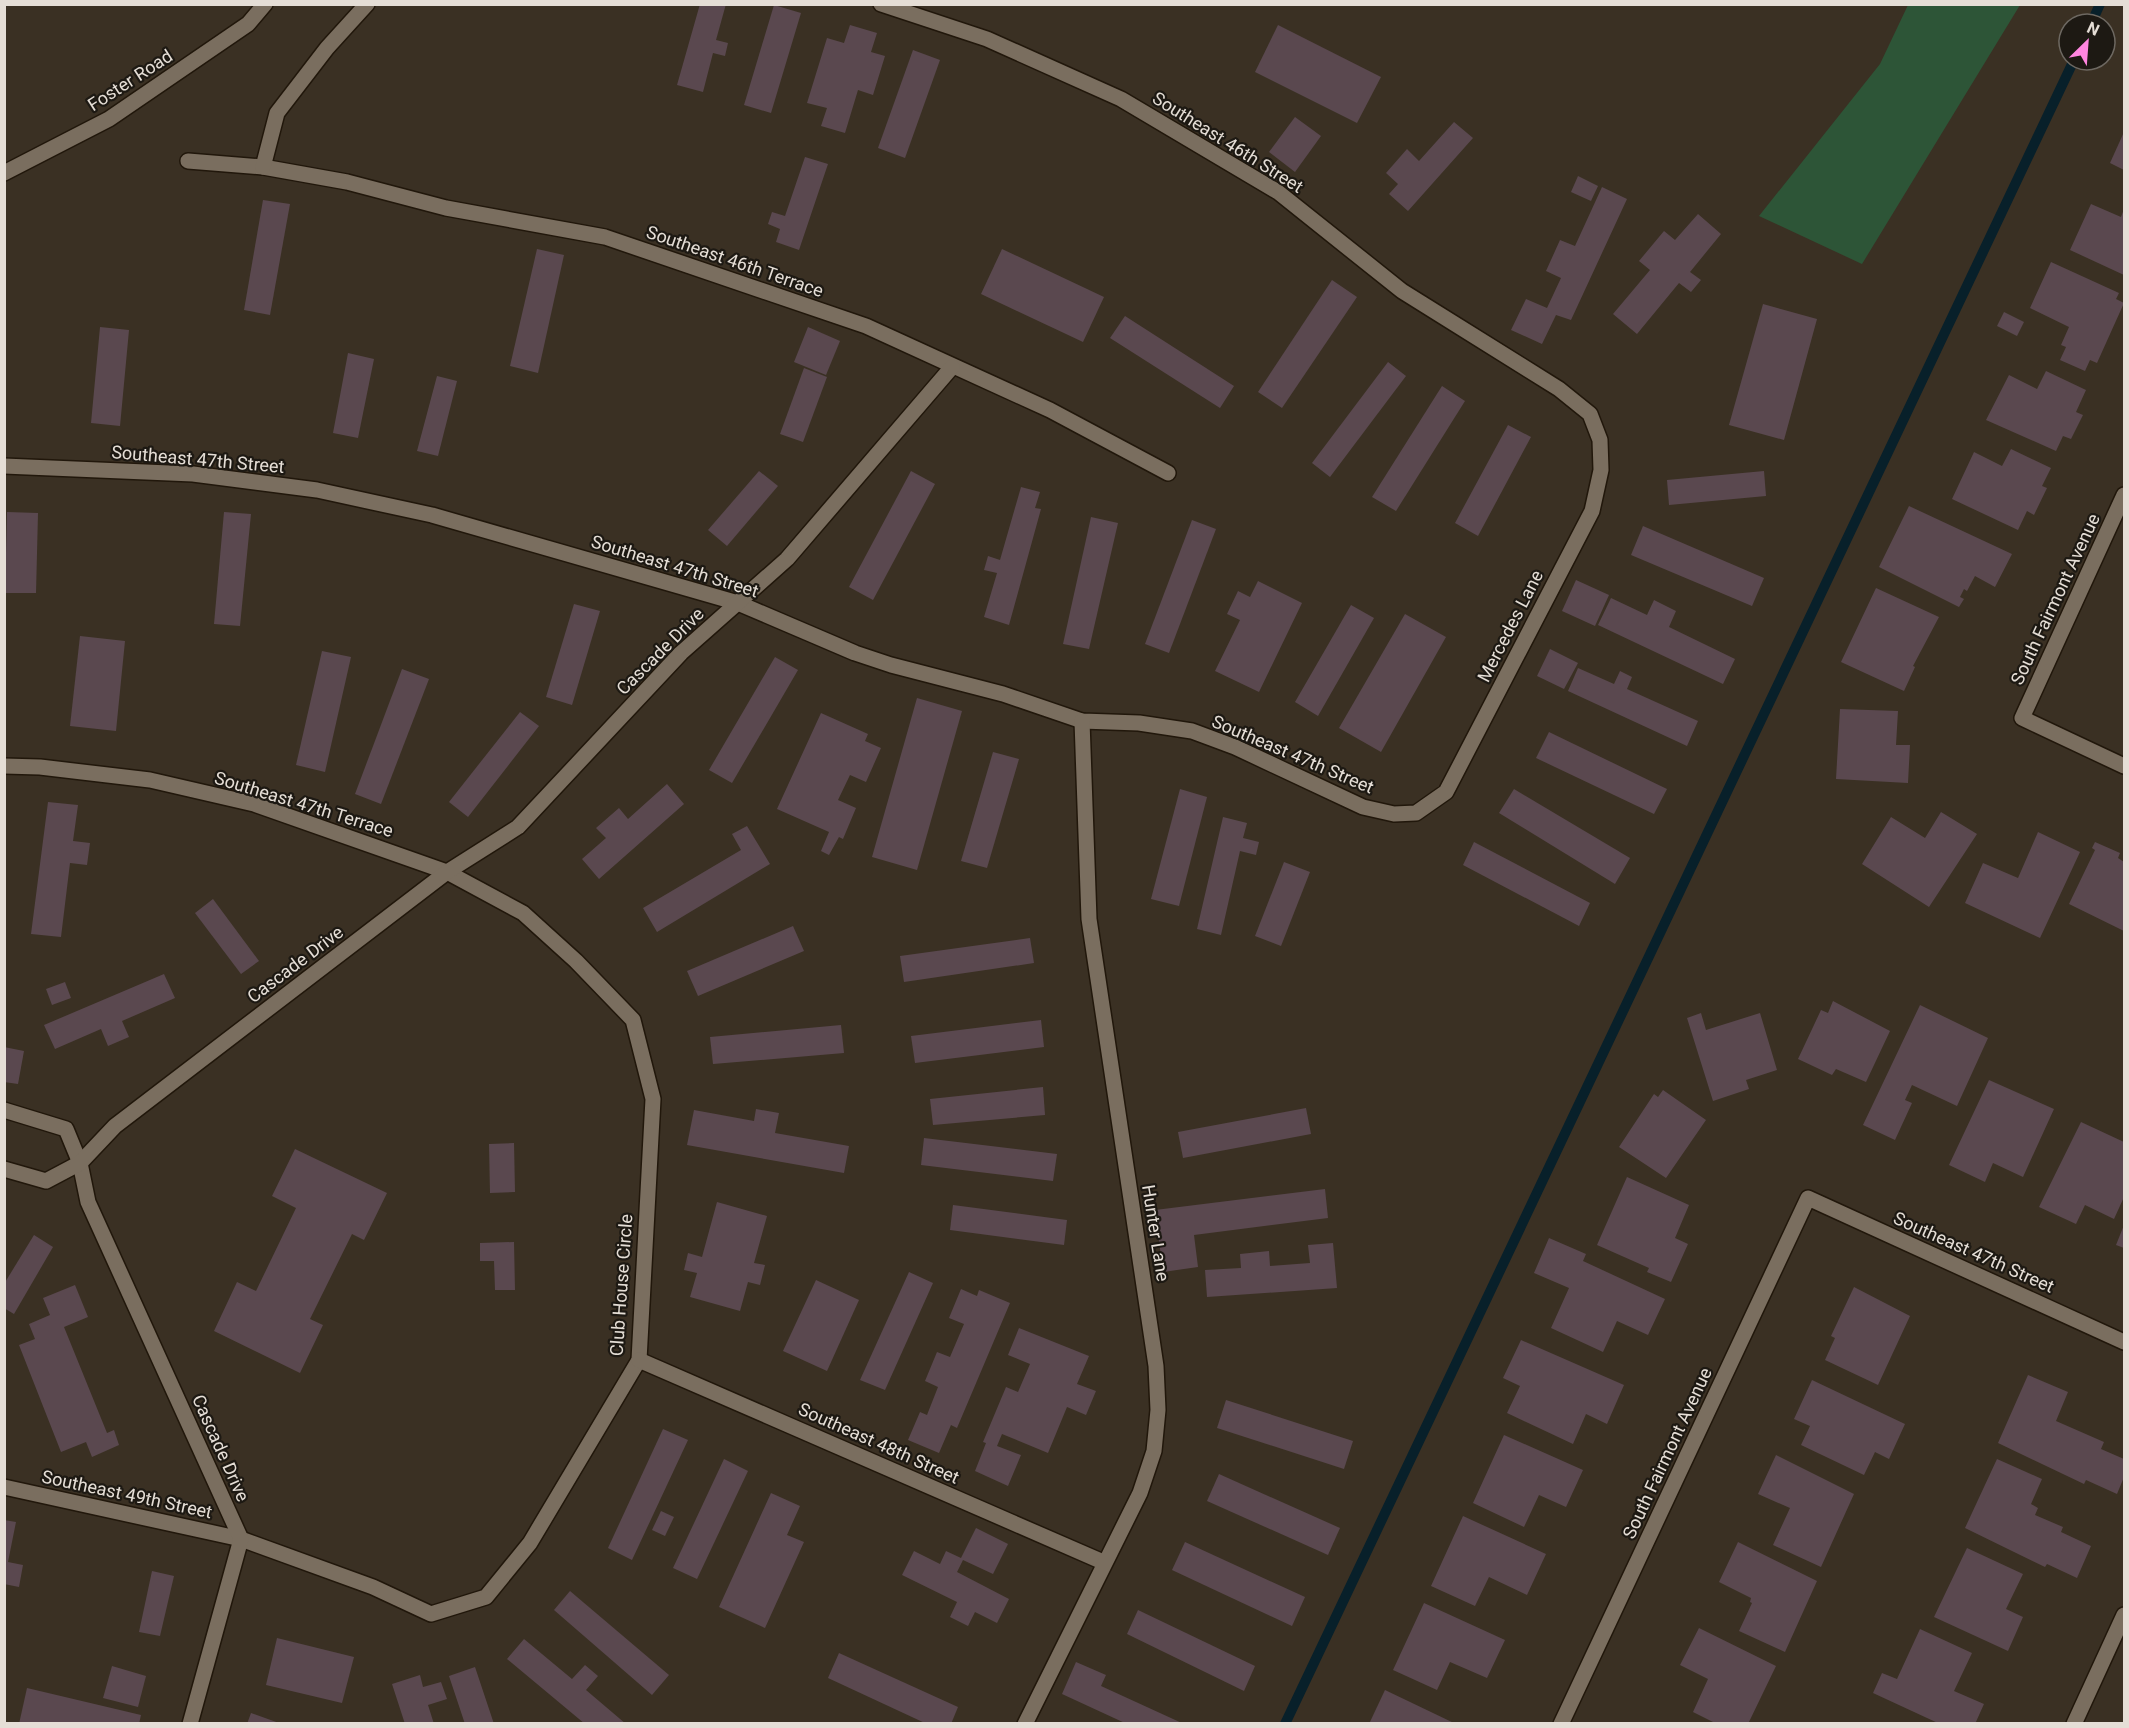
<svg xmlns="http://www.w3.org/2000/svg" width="2129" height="1728" viewBox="0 0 2129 1728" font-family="Roboto,sans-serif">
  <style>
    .green { fill: #2d5537 }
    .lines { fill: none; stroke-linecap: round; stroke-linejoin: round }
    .stream { stroke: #08202a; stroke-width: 10 }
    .building { fill: #5a484f }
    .street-casing { stroke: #21170b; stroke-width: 18 }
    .street { stroke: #7a6e5f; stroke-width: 15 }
    .labels { text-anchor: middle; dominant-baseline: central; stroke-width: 4.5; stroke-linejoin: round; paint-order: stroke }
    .street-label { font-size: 18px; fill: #e5ded6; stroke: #1d1913 }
  </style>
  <rect width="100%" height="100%" fill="#3a3023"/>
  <path class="green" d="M1908,5H2020L1862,264L1759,216L1880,64Z"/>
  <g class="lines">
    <g class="stream">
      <path d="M2091,24L2100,4"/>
      <path d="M1285,1724L2074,60"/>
    </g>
  </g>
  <g class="building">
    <path d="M700,4H726L716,40L728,43L725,56L713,53L703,92L677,85Z"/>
    <path d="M774,5L801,13L771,113L744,105Z"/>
    <path d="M850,25L877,33L871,52L885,56L873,95L858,90L845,133L821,126L827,108L807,103L827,38L844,43Z"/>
    <path d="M1278,25L1381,77L1357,123L1255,72Z"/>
    <path d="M913,50L940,60L905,158L878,148Z"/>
    <path d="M1295,117L1321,136L1295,172L1269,152Z"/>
    <path d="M1454,122L1473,138L1408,211L1389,194L1398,184L1386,173L1407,149L1419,161Z"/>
    <path d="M2124,132V170L2110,163Z"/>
    <path d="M805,157L828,164L799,250L776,242L780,229L768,224L772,212L785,216Z"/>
    <path d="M1578,176L1598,186L1591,201L1571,192Z"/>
    <path d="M1602,187L1627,199L1571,320L1556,315L1542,344L1511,330L1526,299L1547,308L1561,278L1546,271L1560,240L1575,246Z"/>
    <path d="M263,200L290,204L270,315L244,310Z"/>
    <path d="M2091,204L2121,217L2124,209V275L2070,250Z"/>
    <path d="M1698,214L1721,234L1690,272L1701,280L1691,292L1679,283L1637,334L1613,314L1650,270L1639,261L1664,231L1675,240Z"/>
    <path d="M537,249L564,255L538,373L510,366Z"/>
    <path d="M1002,249L1104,297L1083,342L981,294Z"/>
    <path d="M2051,262L2119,293L2116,299L2124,303L2097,363L2090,360L2085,371L2060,360L2066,347L2061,345L2069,327L2030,308Z"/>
    <path d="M1332,280L1357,297L1282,408L1258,392Z"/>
    <path d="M1763,304L1817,319L1784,440L1729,425Z"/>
    <path d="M2004,312L2024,322L2017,336L1997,326Z"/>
    <path d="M1125,316L1234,386L1220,408L1110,338Z"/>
    <path d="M100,327L129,330L120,426L91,423Z"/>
    <path d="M808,327L840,341L826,375L794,362Z"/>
    <path d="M348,353L374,359L358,438L333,433Z"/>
    <path d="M1388,362L1406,376L1330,477L1312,463Z"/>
    <path d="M804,368L827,377L803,442L780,434Z"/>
    <path d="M2046,371L2086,390L2076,412L2083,415L2071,439L2063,436L2056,451L1986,420L2009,375L2037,389Z"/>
    <path d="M437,376L457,381L438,456L417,451Z"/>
    <path d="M1442,386L1465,401L1396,511L1372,497Z"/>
    <path d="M1508,425L1531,437L1478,536L1455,523Z"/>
    <path d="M2011,449L2051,468L2042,486L2047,488L2034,515L2027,511L2018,530L1952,499L1974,452L2002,466Z"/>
    <path d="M759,471L778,486L727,546L708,530Z"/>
    <path d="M911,471L935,484L873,600L849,587Z"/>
    <path d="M1764,471L1766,496L1669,505L1667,480Z"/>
    <path d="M1021,487L1040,492L1035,508L1041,509L1009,625L984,617L997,573L984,570L988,556L1000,560Z"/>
    <path d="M1909,506L2012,554L1995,587L1975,576L1967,591L1964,589L1960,597L1964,599L1959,607L1879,567Z"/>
    <path d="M7,512L38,513L36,593H5Z"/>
    <path d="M224,512L251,514L240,626L214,624Z"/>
    <path d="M1091,517L1118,523L1089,649L1063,644Z"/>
    <path d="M1192,520L1216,529L1169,653L1145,644Z"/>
    <path d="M1643,526L1764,578L1752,606L1631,555Z"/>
    <path d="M1576,580L1609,595L1595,626L1562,611Z"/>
    <path d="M1258,581L1302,603L1259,692L1215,671L1240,620L1227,614L1238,591L1250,597Z"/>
    <path d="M1876,588L1939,617L1913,666L1915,667L1904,691L1841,662Z"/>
    <path d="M1611,598L1647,615L1654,600L1676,611L1669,627L1735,659L1723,684L1598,625Z"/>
    <path d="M574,604L600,611L572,705L546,697Z"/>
    <path d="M1351,605L1374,618L1318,716L1295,702Z"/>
    <path d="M1405,614L1446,637L1381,752L1339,728Z"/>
    <path d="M80,636L125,641L116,731L70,726Z"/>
    <path d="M1550,649L1578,663L1564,689L1537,676Z"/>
    <path d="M322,651L351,657L325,772L296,765Z"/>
    <path d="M775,657L798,670L732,783L709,770Z"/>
    <path d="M1578,668L1614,684L1620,671L1632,677L1627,689L1698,721L1687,746L1568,691Z"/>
    <path d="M402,669L429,679L381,804L355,794Z"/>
    <path d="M917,698L962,711L917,870L872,857Z"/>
    <path d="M1840,709L1898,711L1896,745H1910L1908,783L1836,779Z"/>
    <path d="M520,712L539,726L468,817L449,802Z"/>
    <path d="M821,713L868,734L865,741L881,748L866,782L850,775L838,800L856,808L843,839L839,837L829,855L821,851L829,832L777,809Z"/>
    <path d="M1549,732L1667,789L1654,814L1536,758Z"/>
    <path d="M993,752L1019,759L987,868L961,861Z"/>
    <path d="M667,784L684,804L599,879L582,859L606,838L596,828L619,808L628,819Z"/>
    <path d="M1180,789L1207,797L1179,906L1151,899Z"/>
    <path d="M1514,789L1630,858L1615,884L1499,813Z"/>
    <path d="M48,802L78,805L73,841L90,843L87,865L70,863L61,937L31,934Z"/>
    <path d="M1941,812L1977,834L1929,907L1862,864L1891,817L1925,838Z"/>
    <path d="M1223,817L1247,823L1243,838L1259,842L1256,855L1240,851L1221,935L1197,929Z"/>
    <path d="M747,826L770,864L657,932L643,908L741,850L732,834Z"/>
    <path d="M2038,832L2080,852L2040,938L1965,903L1983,863L2018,878Z"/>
    <path d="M1474,842L1590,903L1579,926L1463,865Z"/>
    <path d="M2095,842L2120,853L2118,858L2124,862V931L2069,904L2095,850L2092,848Z"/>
    <path d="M1284,862L1310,872L1281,946L1255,936Z"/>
    <path d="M213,899L259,961L241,974L195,913Z"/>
    <path d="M793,926L804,951L698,996L687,971Z"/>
    <path d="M1030,938L1034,963L904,982L900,956Z"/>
    <path d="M164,974L175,998L122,1021L129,1037L108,1046L101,1029L55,1049L44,1025Z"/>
    <path d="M65,982L71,998L52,1005L46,989Z"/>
    <path d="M1833,1001L1890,1031L1866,1082L1836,1069L1832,1075L1798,1059L1821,1010L1828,1013Z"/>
    <path d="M1920,1005L1988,1038L1957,1106L1912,1085L1905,1100L1912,1103L1895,1140L1863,1125Z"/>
    <path d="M1701,1013L1706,1030L1760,1013L1777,1070L1746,1080L1749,1089L1713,1101L1687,1018Z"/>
    <path d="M1041,1020L1044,1047L915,1063L911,1036Z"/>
    <path d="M841,1025L844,1053L713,1064L710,1037Z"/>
    <path d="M4,1047L24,1051L18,1084L4,1082Z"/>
    <path d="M1989,1080L2054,1109L2023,1177L1993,1163L1985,1182L1949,1165Z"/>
    <path d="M1043,1087L1045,1115L933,1125L930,1099Z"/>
    <path d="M1663,1090L1706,1120L1666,1178L1619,1147L1654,1094L1658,1097Z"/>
    <path d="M1306,1108L1311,1134L1183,1158L1178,1132Z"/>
    <path d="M756,1109L779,1113L775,1133L849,1146L844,1173L687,1145L694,1110L754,1121Z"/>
    <path d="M2081,1122L2124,1142V1197L2114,1219L2085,1205L2076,1224L2039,1207Z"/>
    <path d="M924,1138L1057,1154L1053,1181L921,1165Z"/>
    <path d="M514,1143L515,1192L490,1193L489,1144Z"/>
    <path d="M295,1149L387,1193L364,1240L352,1234L310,1319L323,1325L300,1373L214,1331L237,1282L256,1291L296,1208L272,1196Z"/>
    <path d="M1627,1177L1689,1205L1675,1238L1688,1244L1671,1282L1647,1272L1649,1268L1597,1245Z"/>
    <path d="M1325,1189L1328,1218L1194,1235L1198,1267L1163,1272L1155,1210Z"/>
    <path d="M717,1202L767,1216L754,1263L765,1265L760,1285L748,1282L740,1311L690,1297L697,1273L684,1270L688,1253L702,1257Z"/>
    <path d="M953,1205L1067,1220L1064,1245L950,1230Z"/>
    <path d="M2124,1225V1248L2116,1245Z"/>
    <path d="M34,1235L53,1247L14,1314L4,1308V1284Z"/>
    <path d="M1549,1238L1586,1254L1583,1261L1665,1299L1648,1335L1617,1321L1603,1352L1551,1328L1569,1288L1534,1273Z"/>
    <path d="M514,1242L515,1290H495L494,1261H480V1243Z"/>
    <path d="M1333,1243L1337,1288L1207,1297L1205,1270L1241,1268L1240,1254L1269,1251L1270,1266L1310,1263L1308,1245Z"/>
    <path d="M909,1272L933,1283L885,1390L860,1380Z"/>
    <path d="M816,1280L859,1300L827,1371L783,1351Z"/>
    <path d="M75,1285L88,1317L64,1327L107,1433L114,1430L119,1445L92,1457L86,1442L61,1452L19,1345L35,1339L29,1324L50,1315L43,1298Z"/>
    <path d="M1854,1287L1910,1316L1878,1385L1825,1360L1835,1338L1831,1336Z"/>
    <path d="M961,1289L977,1296L979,1290L1010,1303L957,1428L951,1425L939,1453L908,1440L920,1412L927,1415L938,1387L925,1381L937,1352L950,1357L964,1324L949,1318Z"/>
    <path d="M1019,1328L1089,1356L1077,1384L1096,1391L1086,1415L1067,1407L1048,1453L1002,1434L997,1446L1021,1455L1008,1486L975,1471L986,1443L983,1442L1006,1387L1018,1392L1030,1364L1008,1355Z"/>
    <path d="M1521,1340L1624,1385L1607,1424L1586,1414L1573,1444L1507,1413L1520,1386L1503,1378Z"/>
    <path d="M2028,1375L2068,1392L2056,1421L2104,1442L2101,1449L2124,1459V1477L2117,1494L2086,1480L2084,1484L1998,1443Z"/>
    <path d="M1812,1380L1905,1424L1889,1459L1875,1452L1864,1475L1801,1445L1810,1426L1794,1419Z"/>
    <path d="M1226,1400L1353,1441L1344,1469L1217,1428Z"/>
    <path d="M663,1429L688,1440L632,1560L608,1548Z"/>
    <path d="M1504,1435L1583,1470L1566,1507L1539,1495L1524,1527L1473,1503Z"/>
    <path d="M1776,1455L1854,1494L1821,1567L1773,1545L1790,1508L1758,1494Z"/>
    <path d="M724,1459L748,1471L697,1579L673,1568Z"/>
    <path d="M1997,1459L2042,1479L2031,1504L2038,1508L2035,1515L2063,1527L2061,1532L2091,1546L2077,1578L2047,1564L2045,1567L1965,1528Z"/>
    <path d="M1219,1474L1340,1528L1328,1555L1207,1501Z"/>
    <path d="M771,1493L800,1506L787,1535L804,1542L765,1628L719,1607Z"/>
    <path d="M661,1511L674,1517L665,1536L652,1530Z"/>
    <path d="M1463,1516L1546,1554L1527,1595L1489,1577L1475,1606L1431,1586Z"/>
    <path d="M4,1520L16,1522L8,1562L23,1565L19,1587L4,1584Z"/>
    <path d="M976,1528L1008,1544L993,1574L963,1560L957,1572L1009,1599L997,1623L975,1612L968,1626L950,1617L957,1602L902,1575L914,1551L940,1564L946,1551L961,1558Z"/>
    <path d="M1185,1542L1305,1597L1292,1626L1172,1570Z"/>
    <path d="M1738,1542L1817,1581L1785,1652L1739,1631L1752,1603L1750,1602L1751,1598L1719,1582Z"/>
    <path d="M1967,1548L2023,1574L2006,1609L2023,1617L2008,1651L1934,1617Z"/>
    <path d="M152,1571L174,1576L160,1636L139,1632Z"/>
    <path d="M570,1591L669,1675L652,1695L554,1610Z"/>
    <path d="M1424,1603L1505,1640L1487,1678L1450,1662L1437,1690L1393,1670Z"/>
    <path d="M1138,1610L1255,1666L1244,1691L1127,1634Z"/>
    <path d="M1699,1628L1776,1666L1748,1724H1717L1693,1712L1708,1679L1680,1665Z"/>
    <path d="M1920,1629L1972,1653L1954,1691L1984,1704L1975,1724H1940L1873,1693L1882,1673L1897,1679Z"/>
    <path d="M277,1638L354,1657L342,1703L266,1685Z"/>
    <path d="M524,1639L572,1679L585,1665L598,1676L586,1690L626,1724H585L507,1659Z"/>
    <path d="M839,1653L958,1707L951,1724H927L828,1678Z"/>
    <path d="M1076,1662L1106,1675L1101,1686L1184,1724H1127L1062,1694Z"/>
    <path d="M112,1666L146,1676L138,1707L103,1698Z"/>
    <path d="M475,1667L494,1724H465L449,1676Z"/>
    <path d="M420,1675L423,1687L441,1682L447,1699L428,1705L434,1724H405L392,1684Z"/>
    <path d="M27,1688L141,1715L139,1724H19Z"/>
    <path d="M1385,1690L1456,1724H1369Z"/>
    <path d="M251,1713L279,1723V1724H247Z"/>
  </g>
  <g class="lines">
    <g class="street-casing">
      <g id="street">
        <path d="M188,161L263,167L347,182L446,208L605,237L866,326L1050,410L1168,473"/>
        <path d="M263,167L277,113L327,48L367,4"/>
        <path d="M4,173L109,119L248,24L265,4"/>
        <path d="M4,466L193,474L317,490L432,515L738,603L855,653L891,665L1003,694L1082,721L1139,723L1192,731L1235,747L1363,807L1394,814L1416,813L1446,792L1592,511L1601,470L1600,440L1590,414L1559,389L1402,291L1278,192L1121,99L987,39L881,4"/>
        <path d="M2124,495L2022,718L2124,766"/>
        <path d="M4,766L40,767L150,780L254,804L447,872L523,913L576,961L633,1020L653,1099L639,1360L530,1543L486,1597L431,1614L373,1587L241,1539L4,1487"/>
        <path d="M4,1110L66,1129L80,1163L88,1202L241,1539L190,1724"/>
        <path d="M4,1169L46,1181L80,1163L115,1126L447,872L518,827L681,653L787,559L952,367"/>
        <path d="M639,1360L1103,1562"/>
        <path d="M1025,1724L1140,1493L1154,1451L1158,1410L1156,1366L1089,919L1082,721"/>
        <path d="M1561,1724L1808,1198L2124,1342"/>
        <path d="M2074,1724L2124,1615"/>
      </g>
    </g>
    <use href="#street" class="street"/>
  </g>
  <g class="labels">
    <g class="street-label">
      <text transform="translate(130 80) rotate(-33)">Foster Road</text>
      <text transform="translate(1228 142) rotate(32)">Southeast 46th Street</text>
      <text transform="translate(735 261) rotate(19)">Southeast 46th Terrace</text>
      <text transform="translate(198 459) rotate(5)">Southeast 47th Street</text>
      <text transform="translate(675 566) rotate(17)">Southeast 47th Street</text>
      <text transform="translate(2055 599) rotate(-65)">South Fairmont Avenue</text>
      <text transform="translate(1510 626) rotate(-63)">Mercedes Lane</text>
      <text transform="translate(660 651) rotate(-45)">Cascade Drive</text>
      <text transform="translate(1293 754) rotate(23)">Southeast 47th Street</text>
      <text transform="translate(304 804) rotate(17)">Southeast 47th Terrace</text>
      <text transform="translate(295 964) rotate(-37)">Cascade Drive</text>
      <text transform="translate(1156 1233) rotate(81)">Hunter Lane</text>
      <text transform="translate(1974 1252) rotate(24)">Southeast 47th Street</text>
      <text transform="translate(621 1285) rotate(-86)">Club House Circle</text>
      <text transform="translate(879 1443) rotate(24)">Southeast 48th Street</text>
      <text transform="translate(221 1448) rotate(66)">Cascade Drive</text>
      <text transform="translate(1667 1453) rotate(-65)">South Fairmont Avenue</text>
      <text transform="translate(127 1494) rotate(12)">Southeast 49th Street</text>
    </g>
  </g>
  <rect width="2129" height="1728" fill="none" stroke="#e5ded6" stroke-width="12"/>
  <g transform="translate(2087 42) rotate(25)"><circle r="28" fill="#1d1913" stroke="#6d6861" stroke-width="1.5"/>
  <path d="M0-4.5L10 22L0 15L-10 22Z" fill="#ff85df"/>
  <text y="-9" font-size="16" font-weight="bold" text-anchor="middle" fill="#e5ded6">N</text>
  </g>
</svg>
